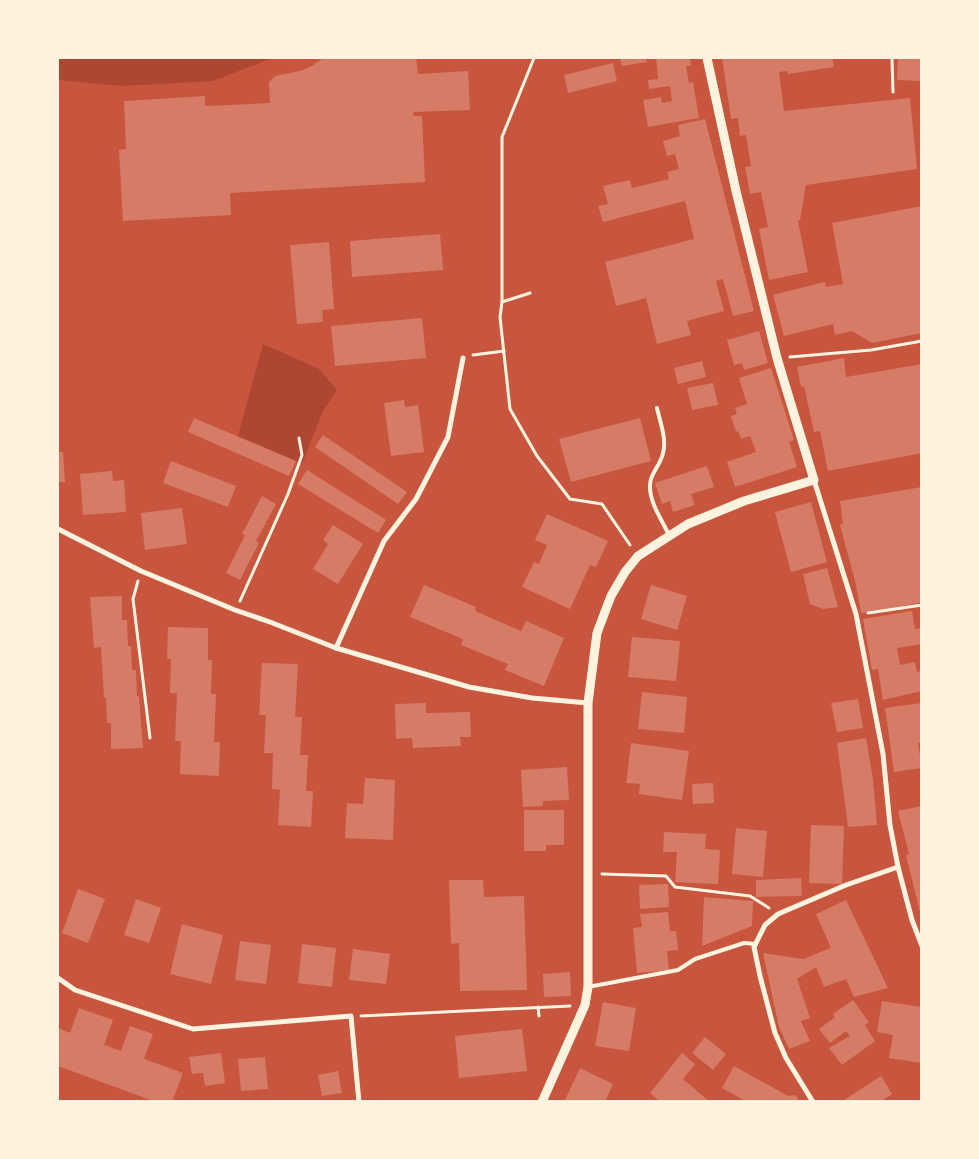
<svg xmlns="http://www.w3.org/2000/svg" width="979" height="1159" viewBox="0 0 979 1159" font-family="Jost,sans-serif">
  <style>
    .green { fill: #ae4732 }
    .building { fill: #d67c66 }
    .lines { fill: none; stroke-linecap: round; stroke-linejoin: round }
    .path { stroke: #fff3e0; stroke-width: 3 }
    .service { stroke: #fff3e0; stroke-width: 4 }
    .minor { stroke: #fff3e0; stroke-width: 5 }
    .tertiary { stroke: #fff3e0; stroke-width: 9 }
  </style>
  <rect width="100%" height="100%" fill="#c8553d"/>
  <g class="green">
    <path d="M58,58H272L213,81L122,86L58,80Z"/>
    <path d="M263,344L319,369L337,390L323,411L302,464L238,436Z"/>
  </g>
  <g class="building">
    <path d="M323,58H416L418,74L468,71L470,110L413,112L414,116H422L425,182L230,193L231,215L123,221L119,150L126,149L124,101L205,96V106L270,103L269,82L275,76L300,71L312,66Z"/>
    <path d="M620,58H646L647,62L622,66Z"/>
    <path d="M656,58H690L691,66H686L689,83L693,82L699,118L648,127L643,100L661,97L662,103L672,101L670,86L649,89L648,80L658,79Z"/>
    <path d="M722,58H832L834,67L788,74L787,71L779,72L784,111L910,98L917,169L806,185L800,220L798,221L808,272L769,280L759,229L768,227L761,192L750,194L745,167L751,166L746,135L740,136L738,118L731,119Z"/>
    <path d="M898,58H922V81L897,80Z"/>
    <path d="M613,63L617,81L568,93L564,75Z"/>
    <path d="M705,119L754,311L733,316L723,279L716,281L724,311L687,321L691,335L657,344L646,298L616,306L605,262L694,239L685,201L603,222L598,206L608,204L603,186L630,180L632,188L669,179L667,172L679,169L675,154L667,156L663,141L680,136L678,125Z"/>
    <path d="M922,206V333L872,343L852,331L835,335L833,324L784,336L773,295L825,282L826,287L843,284L832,223Z"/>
    <path d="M440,234L443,270L352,277L350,241Z"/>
    <path d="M329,242L334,309L322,310L323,322L297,324L290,245Z"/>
    <path d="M422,318L426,358L335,366L331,326Z"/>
    <path d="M759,331L768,363L744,370L742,363L734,365L727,340Z"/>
    <path d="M844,358L846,377L922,364V453L828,471L820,431L814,432L804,386L801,387L797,367Z"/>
    <path d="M702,361L706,377L678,384L674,368Z"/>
    <path d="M771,368L794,440L789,442L797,467L735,487L727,462L756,452L750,436L741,439L738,431L736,432L731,416L737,414L735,408L747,404L739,378Z"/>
    <path d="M713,383L718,405L692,410L687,388Z"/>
    <path d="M404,400L405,407L418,405L424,452L391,456L384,403Z"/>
    <path d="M194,418L296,461L289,476L188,432Z"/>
    <path d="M640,418L651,461L571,482L559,439Z"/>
    <path d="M323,435L407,492L398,504L315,447Z"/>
    <path d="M58,452H63L65,482H58Z"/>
    <path d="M171,461L236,486L228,507L163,483Z"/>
    <path d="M707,466L714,487L691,494L695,505L673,512L670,501L662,504L655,483Z"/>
    <path d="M307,470L386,520L378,533L298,484Z"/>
    <path d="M112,471L113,481L124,480L126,512L83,515L80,474Z"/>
    <path d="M922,487V602L885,610L861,613L856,585L840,525L843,524L840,501Z"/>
    <path d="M262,496L276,504L256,541L259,543L240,580L226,573L245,535L242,534Z"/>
    <path d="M811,502L827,562L791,572L775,512Z"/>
    <path d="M182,508L187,544L145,550L141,513Z"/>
    <path d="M547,514L608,541L596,567L590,565L570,609L522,587L534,562L539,564L547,545L535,540Z"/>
    <path d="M333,525L363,544L338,584L313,569L328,544L323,540Z"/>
    <path d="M827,568L838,607L823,609L810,604L803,574Z"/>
    <path d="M424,585L476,607L475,611L521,631L526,621L564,638L544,686L505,670L508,664L461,645L463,639L410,617Z"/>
    <path d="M651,585L687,596L677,630L641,619Z"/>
    <path d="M122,596V620H127L128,646H131L132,670H136L137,696H139L143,748L111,749V723H107L106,697L104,698L101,647L94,648L90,597Z"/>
    <path d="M912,611L915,629L922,628V644L897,648L900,665L915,662L917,672L922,671V691L883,700L878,669L872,670L863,619Z"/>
    <path d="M168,627L208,628V660H212L211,694H216L214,742H220L219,776L180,774L181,741H175L177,693H170L171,659H167Z"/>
    <path d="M632,637L680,641L676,681L628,677Z"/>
    <path d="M262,663L298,664L295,717H302L300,755H308L306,791H313L311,827L278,825L280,790L272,789L273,753H264L266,715H259Z"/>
    <path d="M642,692L687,697L684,733L638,729Z"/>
    <path d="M858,699L863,728L837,732L831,703Z"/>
    <path d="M426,703V713L470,712L471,737H460L461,746L413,748L412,738L396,739L395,704Z"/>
    <path d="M922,703V742L918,743L922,768L894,772L885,708Z"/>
    <path d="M866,738L873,779L877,825L848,827L837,743Z"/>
    <path d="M631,743L689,751L682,800L639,794L640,784L626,783Z"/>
    <path d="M567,767L569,800L543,801V806L523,807L521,770Z"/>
    <path d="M365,778L395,780L393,840L345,838L347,803L363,804Z"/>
    <path d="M713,783L714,803L693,804L692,784Z"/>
    <path d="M922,806V916H921L906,855L909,854L898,811Z"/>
    <path d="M524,810H564V845H546V851H524Z"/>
    <path d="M811,825L844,826L842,884L809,883Z"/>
    <path d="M736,828L767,831L763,877L732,874Z"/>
    <path d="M664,832L706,834L705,849L720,850L718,884L675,882L677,852H663Z"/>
    <path d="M801,878L802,896L756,897V880Z"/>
    <path d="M449,880H483L484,897L524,896L527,990L460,991L459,943L451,944Z"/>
    <path d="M668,884L669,907L640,909L639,885Z"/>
    <path d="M78,889L105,899L88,943L62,933Z"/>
    <path d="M704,897L753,901L752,926L702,946Z"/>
    <path d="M136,899L161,908L149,943L124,935Z"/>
    <path d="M846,900L888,988L854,997L846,979L824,987L816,967L797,979L810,1018L801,1021L810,1041L789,1049L779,1027L763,953L803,959L831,948L816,914Z"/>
    <path d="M668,912L670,931H676L678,950L667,951L669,970L637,973L633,928L642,927L640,914Z"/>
    <path d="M182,924L223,935L211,984L170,974Z"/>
    <path d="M240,941L271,945L266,984L235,980Z"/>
    <path d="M302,944L336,948L332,987L298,983Z"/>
    <path d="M353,949L390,954L386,984L349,980Z"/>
    <path d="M570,972L571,996L544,997L543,974Z"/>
    <path d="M853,1000L869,1022L865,1025L875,1041L842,1065L829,1048L850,1036L846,1031L830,1043L819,1029L835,1017L833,1014Z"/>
    <path d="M882,1001L922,1007V1063L889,1058L893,1035L877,1032Z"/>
    <path d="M603,1002L636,1008L629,1051L595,1046Z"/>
    <path d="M79,1008L113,1020L104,1045L121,1051L130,1026L153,1034L144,1059L183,1073L172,1102H156L58,1066V1028L70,1033Z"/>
    <path d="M522,1029L527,1071L459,1078L455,1036Z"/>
    <path d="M705,1037L726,1054L713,1070L692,1053Z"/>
    <path d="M221,1053L225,1083L205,1086L203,1073L192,1074L189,1057Z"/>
    <path d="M682,1053L695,1064L683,1079L710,1102H661L650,1093Z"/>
    <path d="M265,1057L268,1089L241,1091L238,1059Z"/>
    <path d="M734,1066L788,1096L796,1095L799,1102H747L722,1088Z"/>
    <path d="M580,1068L613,1084L605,1102H564Z"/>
    <path d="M338,1071L342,1093L322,1096L318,1075Z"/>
    <path d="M881,1076L892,1094L880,1102H841Z"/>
  </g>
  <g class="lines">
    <g class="path">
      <path d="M534,58L502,137V302L500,317L510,409L537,456L570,499L602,504L630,545"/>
      <path d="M892,58L893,92"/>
      <path d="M502,302L530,293"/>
      <path d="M473,355L504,351"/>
      <path d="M790,357L871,350L922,341"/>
      <path d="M138,581L133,599L150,738"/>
      <path d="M240,601L288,494L302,455L299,438"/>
      <path d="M868,613L922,605"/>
      <path d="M602,874L666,876L675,887L750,896L769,908"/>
      <path d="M538,1007L539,1016"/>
      <path d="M361,1016L570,1006"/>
    </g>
    <g class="service">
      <path d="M657,408C660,422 667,439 663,453C661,465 650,473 650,485C649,502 662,520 669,535"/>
      <path d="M588,987L678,970L695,959L744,943L756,944"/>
    </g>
    <g class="minor">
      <path d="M814,480L856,614L883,754L890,825L898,867L912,920L922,946"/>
      <path d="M58,529L141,571L235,610L270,622L336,648L469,687L532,698L588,703"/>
      <path d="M336,648L384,541L416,499L448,437L463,358"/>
      <path d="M58,978L75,990L193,1029L351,1016L359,1102"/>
      <path d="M813,1102L786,1058L775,1033L760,976L754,947L765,925L778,914L846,885L898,867"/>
    </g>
    <path class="tertiary" d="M542,1102L585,1005L588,987V703L597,633L611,596L625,572L638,556L688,524L744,501L814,480L777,358L736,191L707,58"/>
  </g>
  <rect width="979" height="1159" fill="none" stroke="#fff3e0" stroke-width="118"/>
</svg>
